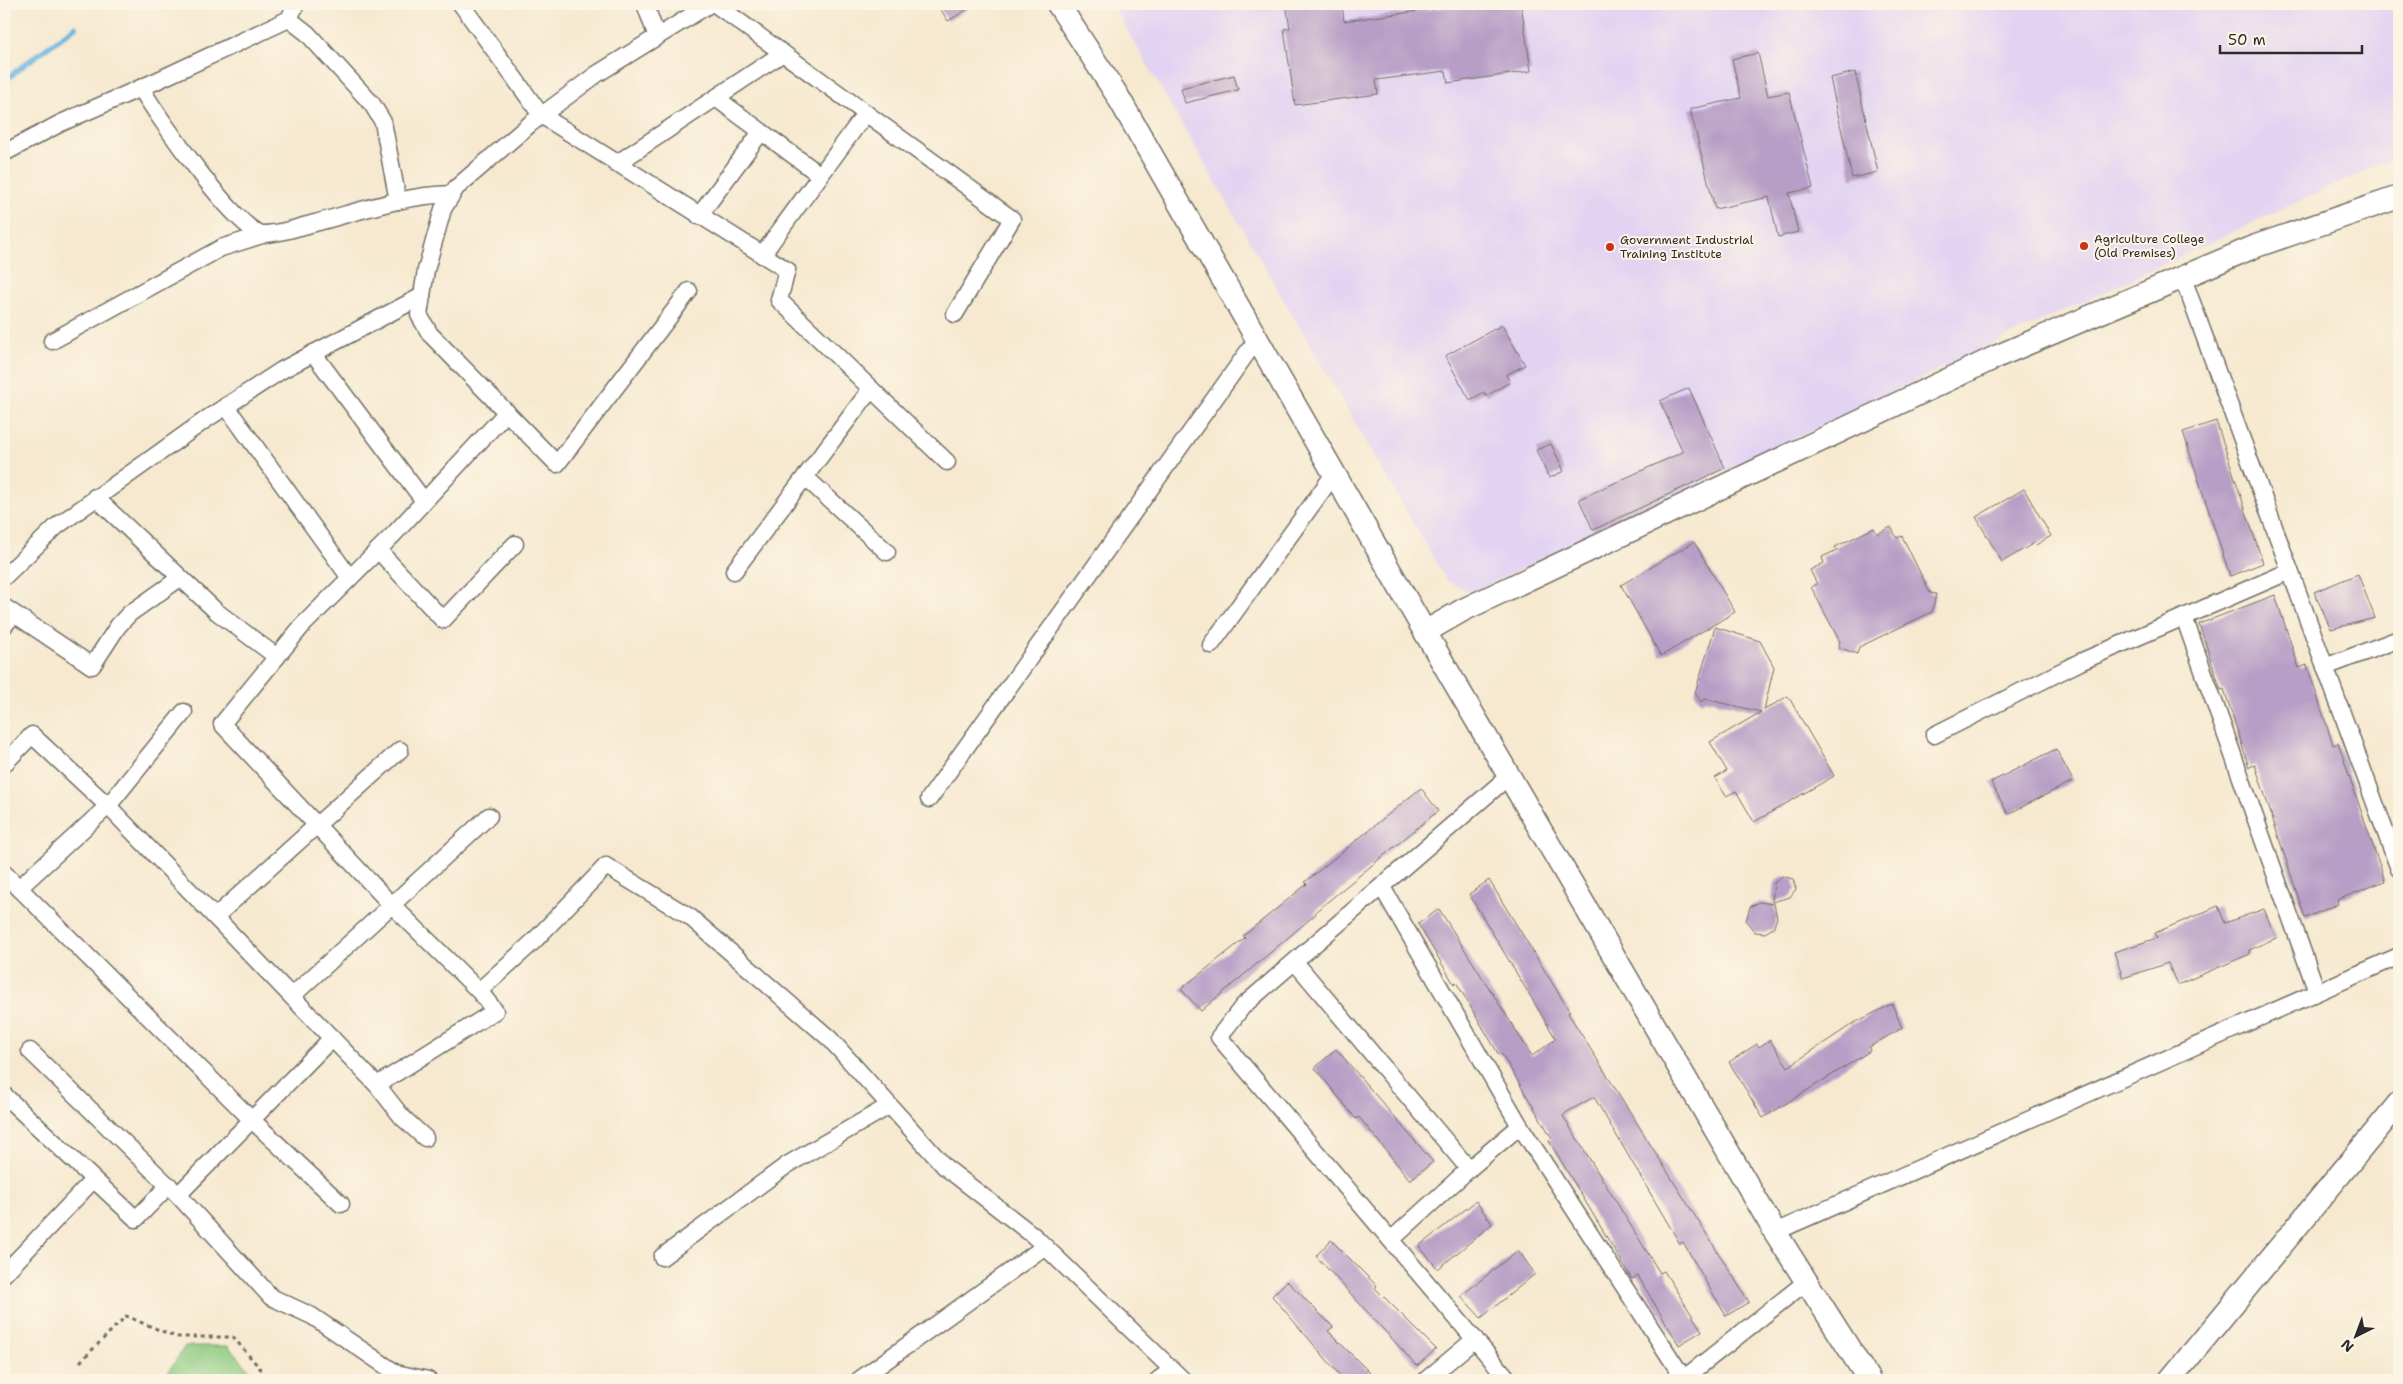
<svg xmlns="http://www.w3.org/2000/svg" width="2403" height="1384" viewBox="0 0 2403 1384" font-family="'Shantell Sans',sans-serif">
  <style>
    .built { fill: #e3d3f2 }
    .green { fill: #8cca80; stroke: #5c7a56 }
    .lines { fill: none; stroke-linecap: round; stroke-linejoin: round }
    .stream { stroke: #66b4e0; stroke-width: 5.5 }
    .building { fill: #b79ec6 }
    .street-casing { stroke: #726e65; stroke-width: 19 }
    .secondary-casing { stroke: #726e65; stroke-width: 25 }
    .path { stroke: #726e65; stroke-width: 3; stroke-dasharray: 4 4; stroke-linecap: butt }
    .street { stroke: #fff; stroke-width: 16 }
    .secondary { stroke: #fff; stroke-width: 22 }
    .poi-dot { fill: #c8321e; stroke: #fcf5e5; stroke-width: 2 }
    .labels { text-anchor: middle; dominant-baseline: central; stroke-width: 4; stroke-linejoin: round; paint-order: stroke }
    .poi-label { font-size: 12px; fill: #2b2b2b; stroke: #fcf5e5; text-anchor: start }
  </style>
  <rect width="100%" height="100%" fill="#fcf5e5"/>
  <filter id="ink" filterUnits="userSpaceOnUse"><feTurbulence type="fractalNoise" baseFrequency=".02" numOctaves="2"/><feDisplacementMap in="SourceGraphic" scale="10" xChannelSelector="R" yChannelSelector="G"/><feConvolveMatrix kernelMatrix="1 2 1 2 8 2 1 2 1" color-interpolation-filters="sRGB"/></filter>
  <filter id="wash" filterUnits="userSpaceOnUse"><feTurbulence type="fractalNoise" baseFrequency=".0096" numOctaves="4" result="noise"/><feDisplacementMap in="SourceGraphic" scale="20" xChannelSelector="R" yChannelSelector="G"/><feGaussianBlur stdDeviation="1.12" result="paint"/><feColorMatrix in="noise" values="0 0 0 0 0 0 0 0 0 0 0 0 0 0 0 0 0 1.4 0 .05"/><feComposite in="paint" operator="in"/></filter>
  <g filter="url(#wash)">
    <rect width="100%" height="100%" fill="#f6e9d0"/>
    <path class="built" d="M1112,4H2399V155L2005,338L1481,588L1469,592L1447,581Z"/>
    <path class="green" d="M185,1346H228L259,1380H163Z"/>
    <g class="lines">
      <path class="stream" d="M4,82C26,61 52,46 75,27"/>
    </g>
    <g id="blocks">
      <g class="building">
        <path d="M937,4H976L948,21Z"/>
        <path d="M1286,4H1342L1344,21L1472,4H1521L1531,71L1448,83L1446,71L1376,80L1378,94L1295,105L1284,29L1290,28Z"/>
        <path d="M1758,53L1768,96L1789,92L1813,188L1789,193L1798,232L1778,237L1769,197L1715,209L1690,109L1741,98L1732,59Z"/>
        <path d="M1855,72L1878,172L1852,178L1830,78Z"/>
        <path d="M1234,75L1238,90L1185,103L1181,88Z"/>
        <path d="M1502,325L1525,365L1506,375L1510,382L1486,396L1484,392L1470,400L1445,356Z"/>
        <path d="M1689,388L1725,468L1593,530L1579,499L1683,452L1660,401Z"/>
        <path d="M2216,421L2263,563L2230,576L2183,432Z"/>
        <path d="M1551,444L1564,471L1549,478L1536,450Z"/>
        <path d="M2024,489L2051,536L2036,545L2034,543L2002,562L1976,517Z"/>
        <path d="M1891,527L1897,538L1902,536L1930,593L1936,594L1932,612L1859,647L1857,654L1838,647L1840,642L1811,587L1817,584L1810,570L1824,563L1822,557L1837,550L1835,547L1874,528L1877,534Z"/>
        <path d="M1694,542L1735,612L1661,656L1621,585Z"/>
        <path d="M2358,574L2375,618L2331,629L2314,592Z"/>
        <path d="M2275,595L2299,668L2307,665L2333,745L2338,743L2385,881L2337,900L2338,904L2305,918L2255,765L2249,767L2224,689L2221,690L2199,624Z"/>
        <path d="M1715,627L1760,641L1774,667L1764,710L1788,696L1834,776L1754,822L1736,791L1726,796L1715,778L1727,771L1710,742L1761,712L1705,699L1701,702L1695,693Z"/>
        <path d="M2056,749L2073,781L2008,814L1991,782Z"/>
        <path d="M1421,788L1438,811L1315,912L1316,914L1201,1011L1181,989L1245,938L1243,936L1307,884L1305,882Z"/>
        <path d="M1782,876L1793,879L1796,889L1790,897L1772,902L1774,883Z"/>
        <path d="M1489,880L1570,1012L1568,1013L1749,1302L1726,1316L1683,1242L1680,1244L1594,1097L1567,1112L1563,1116L1607,1187L1660,1273L1664,1271L1702,1331L1679,1345L1638,1276L1632,1279L1549,1141L1552,1138L1501,1053L1499,1055L1456,982L1454,984L1418,924L1439,909L1532,1056L1556,1039L1469,894Z"/>
        <path d="M1759,902L1774,904L1777,918L1773,928L1765,933L1755,932L1746,921L1750,907Z"/>
        <path d="M2218,906L2225,923L2264,909L2276,938L2249,950L2250,954L2177,985L2168,963L2123,978L2114,952L2157,938L2155,933Z"/>
        <path d="M1892,1004L1902,1028L1869,1047L1870,1051L1763,1118L1729,1062L1757,1044L1759,1047L1770,1040L1788,1067L1854,1023Z"/>
        <path d="M1336,1049L1433,1162L1410,1180L1359,1117L1356,1119L1315,1068Z"/>
        <path d="M1476,1201L1492,1224L1438,1269L1419,1246Z"/>
        <path d="M1331,1240L1377,1286L1375,1288L1436,1349L1417,1366L1316,1256Z"/>
        <path d="M1518,1250L1535,1274L1481,1318L1461,1296Z"/>
        <path d="M1287,1281L1333,1327L1328,1331L1377,1380H1344L1272,1296Z"/>
      </g>
    </g>
  </g>
  <g filter="url(#ink)">
    <use href="#blocks" fill-opacity="0" stroke="#726e65" stroke-width="1"/>
    <g class="lines">
      <g class="street-casing">
        <g id="street">
          <path d="M461,4L541,115L787,270L779,300L947,462"/>
          <path d="M645,4L657,37"/>
          <path d="M715,4L1012,219L955,314"/>
          <path d="M289,19L307,33L372,104L383,122L398,201"/>
          <path d="M141,88C155,113 239,234 263,234C280,234 299,227 315,223C360,211 405,195 452,194"/>
          <path d="M716,98L820,175"/>
          <path d="M4,153L61,123L154,82L289,19L296,4"/>
          <path d="M616,164L783,53"/>
          <path d="M699,216L761,132"/>
          <path d="M762,255L866,113"/>
          <path d="M2183,278L2399,869"/>
          <path d="M689,291L557,464L430,334L419,315L426,270L443,209L456,188L530,124L597,74L710,4"/>
          <path d="M52,341L221,248L262,235"/>
          <path d="M313,353L424,501"/>
          <path d="M226,406L350,578"/>
          <path d="M805,477L887,552"/>
          <path d="M95,497L217,612L277,657"/>
          <path d="M378,550L443,620L515,544"/>
          <path d="M734,571L871,389"/>
          <path d="M4,577L57,526L208,418L282,370L422,296"/>
          <path d="M4,607L92,666L118,626L129,614L180,578"/>
          <path d="M2184,617L2317,992"/>
          <path d="M4,626L14,614"/>
          <path d="M1211,645L1334,474"/>
          <path d="M2325,667L2399,639"/>
          <path d="M1934,735L2080,662L2290,571"/>
          <path d="M4,764L32,735L108,806L377,1085L402,1117L425,1138"/>
          <path d="M1509,776L1243,1006L1219,1037L1509,1380"/>
          <path d="M929,799L1257,339"/>
          <path d="M4,873L252,1120L341,1204"/>
          <path d="M1382,887L1520,1126L1684,1379"/>
          <path d="M19,888L108,806L184,712"/>
          <path d="M215,917L400,750"/>
          <path d="M1295,962L1469,1169"/>
          <path d="M479,991L534,941L606,866L690,917L830,1039L945,1167L1034,1236L1183,1380"/>
          <path d="M292,996L489,816"/>
          <path d="M30,1051L178,1195L332,1038"/>
          <path d="M377,1085L495,1011L479,991L384,897L222,724L302,626L394,534L507,412"/>
          <path d="M4,1095L136,1219L169,1185"/>
          <path d="M178,1195L271,1297L312,1316L396,1373L428,1380"/>
          <path d="M1775,1232L2399,956"/>
          <path d="M1391,1240L1469,1169L1520,1126"/>
          <path d="M662,1257L787,1165L889,1106"/>
          <path d="M4,1274L93,1180"/>
          <path d="M859,1380L1044,1247"/>
          <path d="M1158,1380L1172,1370"/>
          <path d="M1426,1380L1475,1339"/>
          <path d="M1682,1380L1806,1282"/>
        </g>
      </g>
      <g class="secondary-casing">
        <g id="secondary">
          <path d="M1058,4L1117,95L1425,632L1775,1232L1869,1380"/>
          <path d="M1425,632L1463,610L1998,356L2256,246L2399,197"/>
          <path d="M2170,1380L2399,1103"/>
        </g>
      </g>
      <path class="path" d="M80,1362L126,1316L176,1337H233L270,1380"/>
      <use href="#street" class="street"/>
      <use href="#secondary" class="secondary"/>
    </g>
  </g>
  <g class="poi-dot">
    <circle cx="2084" cy="246" r="5"/>
    <circle cx="1610" cy="247" r="5"/>
  </g>
  <g class="labels">
    <g class="poi-label">
      <text x="2094" y="239">Agriculture College<tspan x="2094" dy="14">(Old Premises)</tspan></text>
      <text x="1620" y="240">Government Industrial<tspan x="1620" dy="14">Training Institute</tspan></text>
    </g>
  </g>
  <rect width="2403" height="1384" fill="none" stroke="#fcf5e5" stroke-width="20"/>
  <g transform="translate(2356 1336) rotate(222)" stroke="#fcf5e5" stroke-width="4" paint-order="stroke">
  <path d="M0-4L9 19L0 12L-9 19Z" fill="#2b2b2b"/>
  <text y="-8" font-size="14" font-weight="bold" text-anchor="middle" fill="#2b2b2b">N</text>
  </g>
  <path d="M2220 45v8h142v-8" fill="none" stroke="#2b2b2b" stroke-width="2.5"/>
  <text x="2228" y="45" font-size="15" fill="#2b2b2b" stroke="#fcf5e5" stroke-width="4" paint-order="stroke">50 m</text>
</svg>
